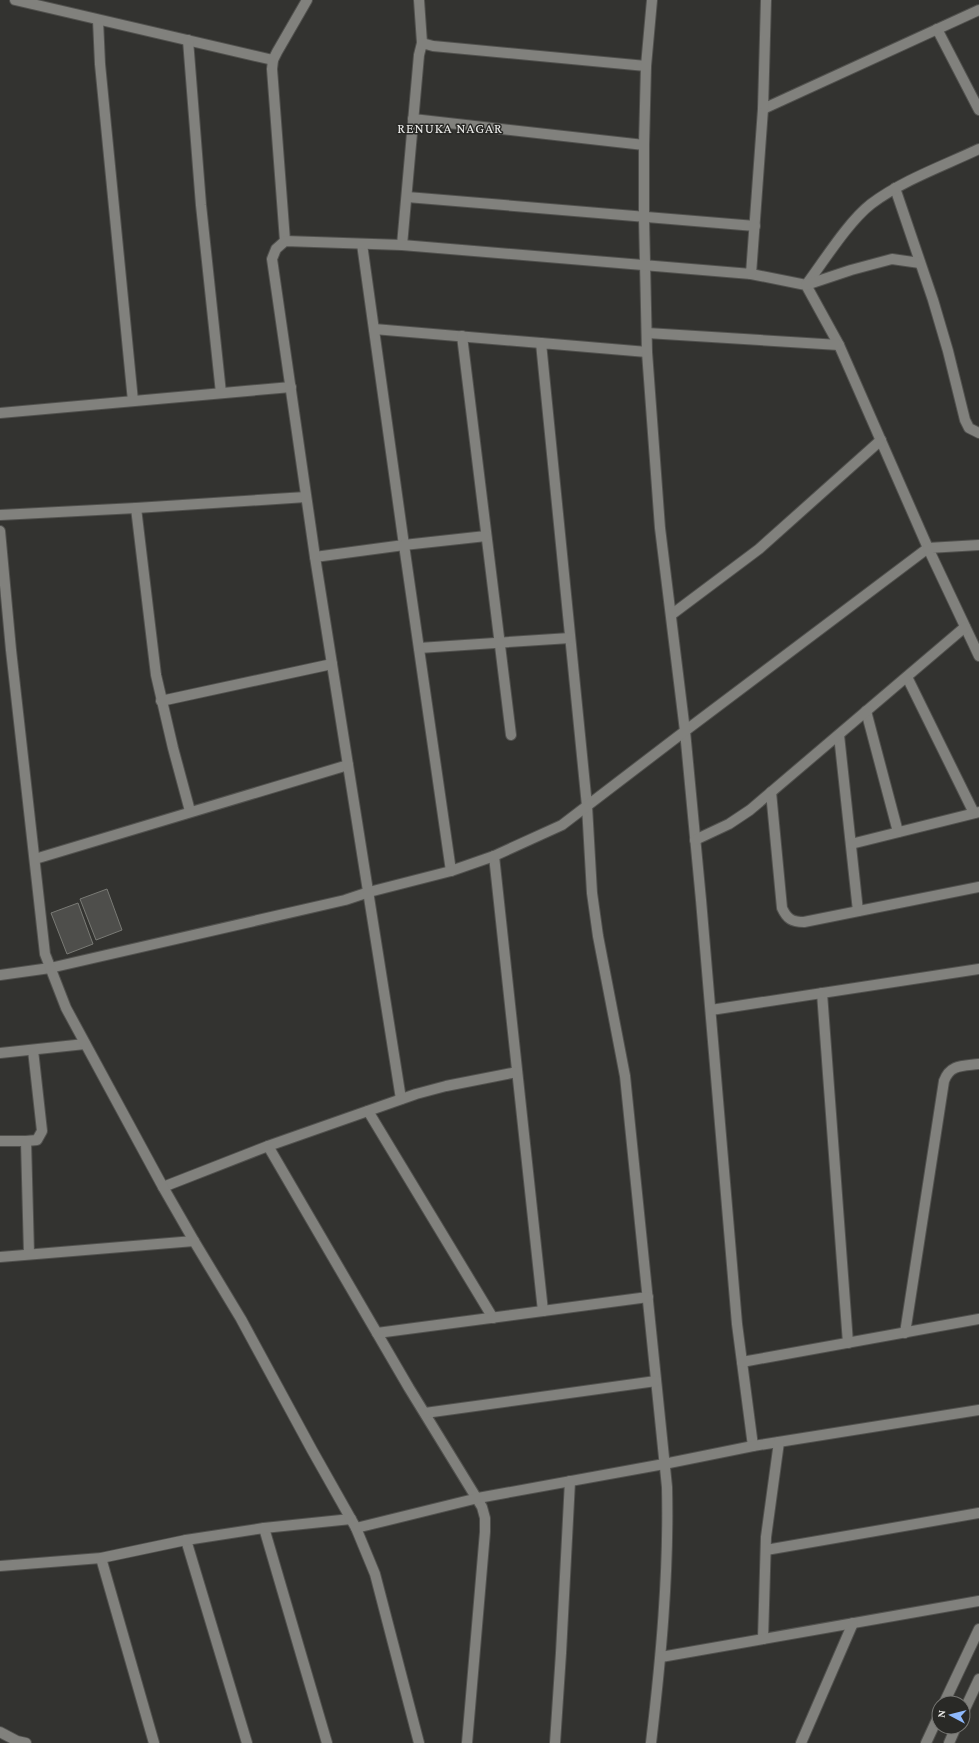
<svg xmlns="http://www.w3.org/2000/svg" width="979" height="1743" viewBox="0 0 979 1743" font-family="'Crimson Pro',serif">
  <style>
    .building { fill: #4e4e4b; stroke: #797a75 }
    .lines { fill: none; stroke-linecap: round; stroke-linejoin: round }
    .street-casing { stroke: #51514e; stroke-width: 12 }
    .secondary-casing { stroke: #51514e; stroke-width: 12 }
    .street { stroke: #81817d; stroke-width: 10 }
    .secondary { stroke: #81817d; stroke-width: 10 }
    .labels { text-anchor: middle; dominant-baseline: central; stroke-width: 3; stroke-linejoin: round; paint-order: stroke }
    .neighbourhood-label { font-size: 14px; letter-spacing: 1px; fill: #ebebe9; stroke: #292926 }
  </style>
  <rect width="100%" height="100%" fill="#333330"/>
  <g class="building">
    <path d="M107,889L122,930L96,940L80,899Z"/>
    <path d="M78,903L93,944L67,954L51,913Z"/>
  </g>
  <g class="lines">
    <g class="street-casing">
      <g id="street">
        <path d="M15,0L273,60"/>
        <path d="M419,0L422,43"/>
        <path d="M98,20L100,64L133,401"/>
        <path d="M937,29L979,110"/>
        <path d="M188,40L201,205L221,393"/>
        <path d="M763,109L979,10"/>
        <path d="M413,119L644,145"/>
        <path d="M895,188L933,300L948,351L965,420L969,428L979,433"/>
        <path d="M407,197L755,226"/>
        <path d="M285,241L272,69L273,60L277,52L307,0"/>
        <path d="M402,245L419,55L422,43L433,46L646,66"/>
        <path d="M751,274L806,285L839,345L928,548L685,731L701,900L737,1324L753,1446"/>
        <path d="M806,285C824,261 848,222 871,204C903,180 943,166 979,149"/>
        <path d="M806,285L851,270L892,259L920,263"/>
        <path d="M374,329L541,343"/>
        <path d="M647,333L839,345"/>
        <path d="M462,336L511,735"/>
        <path d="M647,352L541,343L587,806L592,893L598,936L625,1076L667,1487C669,1573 661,1658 651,1743"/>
        <path d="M0,413L291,387"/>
        <path d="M136,508L156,675L173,748L190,811"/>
        <path d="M0,515L136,508L306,497"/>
        <path d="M979,545L928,548L979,656"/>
        <path d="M315,557L404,545L362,244"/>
        <path d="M671,615L759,549L881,440"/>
        <path d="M419,648L570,638"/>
        <path d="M907,677L974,813"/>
        <path d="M161,701L332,664"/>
        <path d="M866,711L898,832"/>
        <path d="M839,735L858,911"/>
        <path d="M771,792L782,908C787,919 792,922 804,922L979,887"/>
        <path d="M695,840L729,824L750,810L965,627"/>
        <path d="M851,844L979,812"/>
        <path d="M494,856L543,1311"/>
        <path d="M35,859L348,765"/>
        <path d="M451,871L404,545L486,536"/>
        <path d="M0,975L50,968L345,900L369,892L451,871L494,856L562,825L685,731L660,528L647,352L644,218V145L646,66L652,0"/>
        <path d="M822,993L848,1343"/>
        <path d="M711,1010L979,969"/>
        <path d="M0,1053L85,1044"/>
        <path d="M401,1099L315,557L272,259L276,249L285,241L402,245L751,274L763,109L766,0"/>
        <path d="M368,1111L493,1318"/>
        <path d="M0,1141H26L37,1140L42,1131L33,1050"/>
        <path d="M26,1141L29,1254"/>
        <path d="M268,1146L409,1388L482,1507L485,1518V1532L467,1743"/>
        <path d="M163,1187L268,1146L416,1094L446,1086L517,1072"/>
        <path d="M0,1257L194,1241"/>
        <path d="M377,1333L648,1297"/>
        <path d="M905,1333L944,1081C950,1064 963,1066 979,1064"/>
        <path d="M742,1362L979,1319"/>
        <path d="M425,1413L656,1381"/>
        <path d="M264,1528L327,1743"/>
        <path d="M356,1528L478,1498L664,1464L753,1446L979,1410"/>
        <path d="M186,1540L247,1743"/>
        <path d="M766,1550L979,1513"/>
        <path d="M101,1558L154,1743"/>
        <path d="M0,1566L101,1558L186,1540L264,1528L351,1519"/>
        <path d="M763,1639L766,1537L779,1442"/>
        <path d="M661,1657L979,1601"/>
        <path d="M0,1732L17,1741L26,1743"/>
        <path d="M555,1743L561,1653L570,1481"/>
        <path d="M801,1743L853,1623"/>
      </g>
    </g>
    <g class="secondary-casing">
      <g id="secondary">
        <path d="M0,531L11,650L45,954L66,1008L163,1187L194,1241L241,1319L312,1450L356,1528L375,1574L419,1743"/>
        <path d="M944,1703L979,1629"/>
        <path d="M963,1713L979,1679"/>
        <path d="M926,1743L939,1715"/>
        <path d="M949,1743L956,1727"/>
      </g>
    </g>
    <use href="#street" class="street"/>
    <use href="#secondary" class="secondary"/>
  </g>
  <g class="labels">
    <g class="neighbourhood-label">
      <text x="450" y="128">RENUKA NAGAR</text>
    </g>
  </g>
  <g transform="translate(951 1715) rotate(277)"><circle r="19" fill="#292926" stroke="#777774"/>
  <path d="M0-3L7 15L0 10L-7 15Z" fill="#8eb9fd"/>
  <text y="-6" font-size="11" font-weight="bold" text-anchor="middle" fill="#ebebe9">N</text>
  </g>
</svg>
